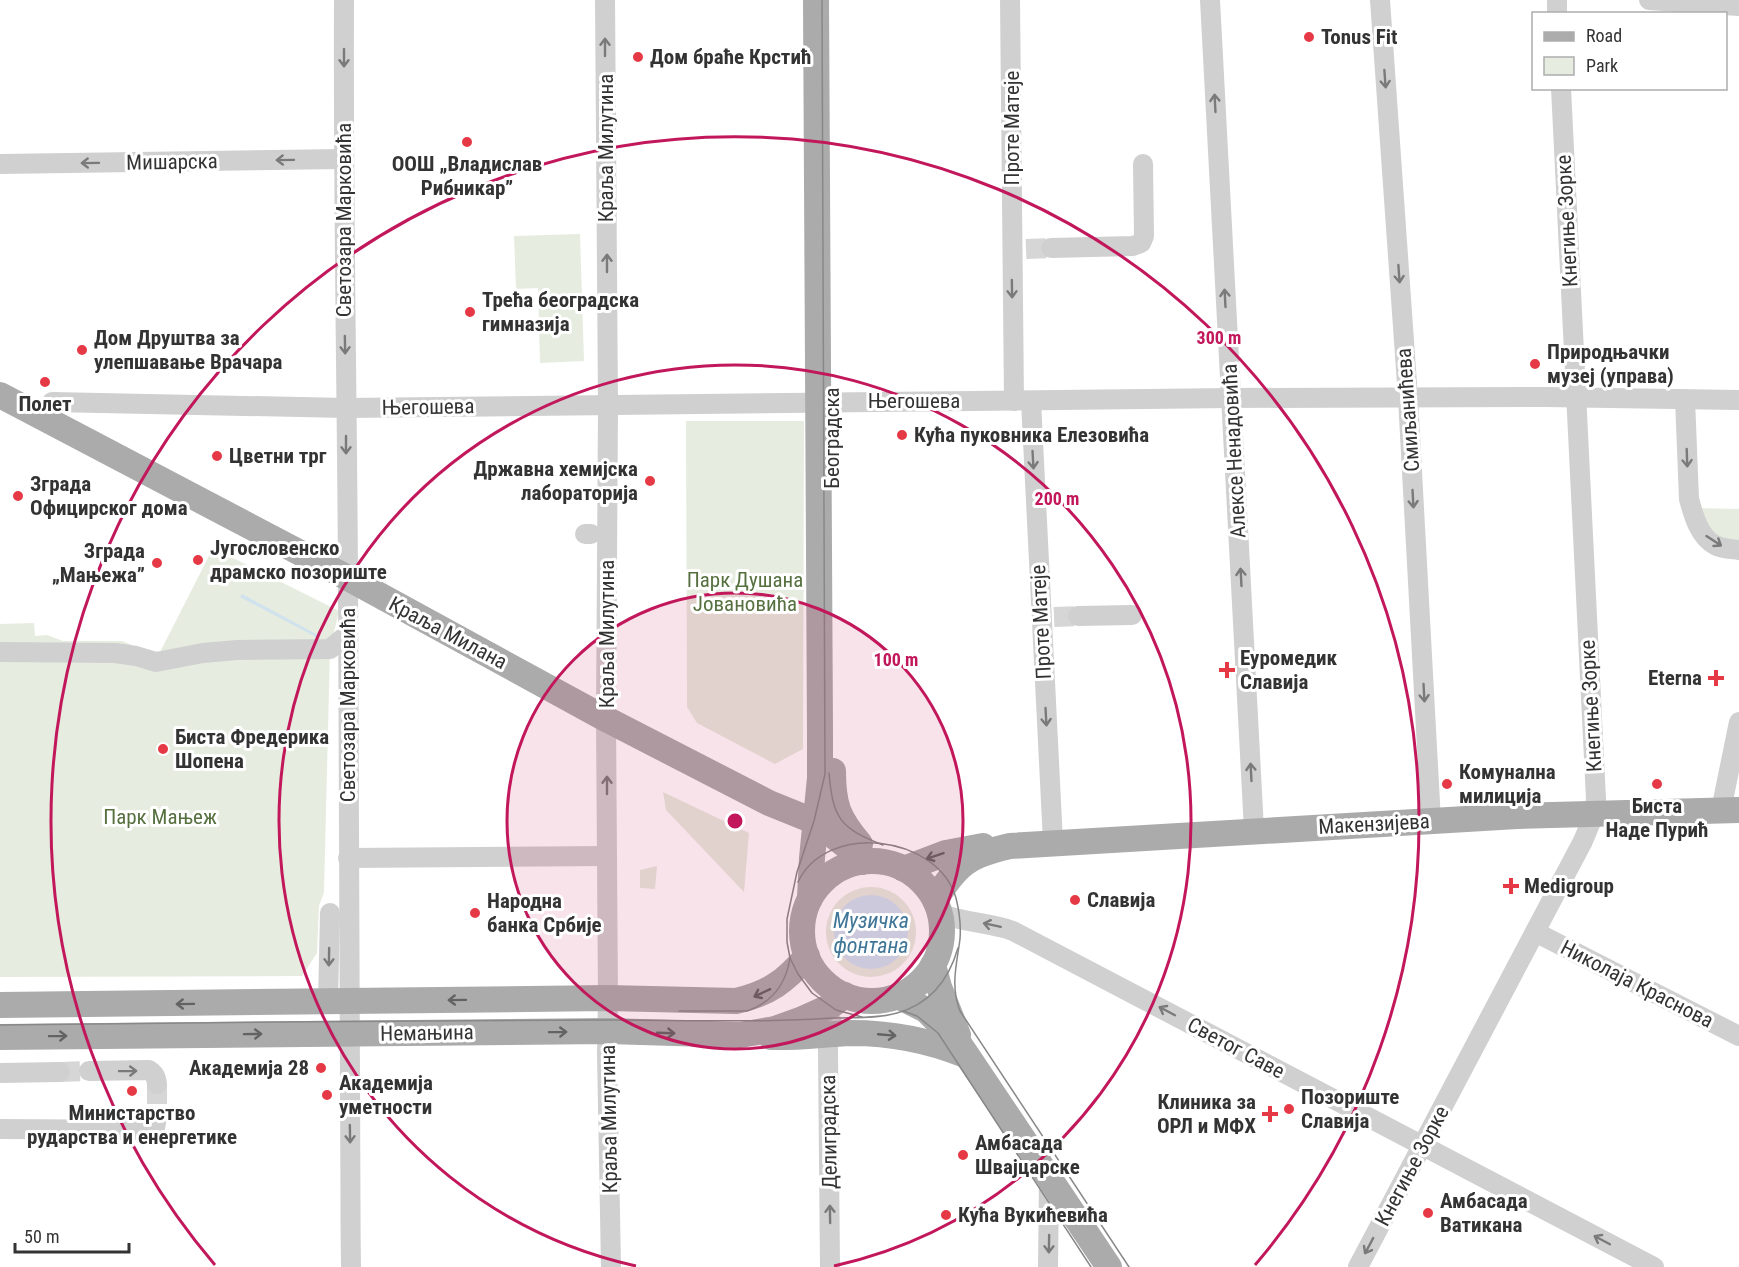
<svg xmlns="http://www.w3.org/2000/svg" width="1739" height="1267" viewBox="0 0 1739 1267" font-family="'Roboto Condensed',sans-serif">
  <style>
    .green { fill: #e6ecdf }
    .water { fill: #cfe2ee }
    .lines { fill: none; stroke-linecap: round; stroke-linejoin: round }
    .minor-tunnel { stroke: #d6d6d6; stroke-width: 20; stroke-dasharray: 20 10; stroke-linecap: butt }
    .minor { stroke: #d0d0d0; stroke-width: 20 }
    .major { stroke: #ababab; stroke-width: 26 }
    .tram { stroke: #888; stroke-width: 1.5 }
    .oneway { stroke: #7a7a7a }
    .oneway2 { stroke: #636363 }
    .ring { fill: none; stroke: #c2185b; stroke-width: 3 }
    .poi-dot { fill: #e63946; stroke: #fff; stroke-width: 2 }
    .labels { text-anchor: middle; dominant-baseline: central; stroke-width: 6; stroke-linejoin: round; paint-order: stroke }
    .poi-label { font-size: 21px; font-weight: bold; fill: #333; stroke: #fff; text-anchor: start }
    .street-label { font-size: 21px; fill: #333; stroke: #fff }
    .park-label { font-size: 21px; fill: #56703f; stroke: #fff }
    .water-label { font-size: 22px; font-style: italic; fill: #3f7597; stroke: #fff }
    .centre { fill: #c2185b; stroke: #fff; stroke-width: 3 }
    .ring-label { font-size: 18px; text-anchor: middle; font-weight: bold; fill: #c2185b; stroke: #fff; stroke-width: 6; stroke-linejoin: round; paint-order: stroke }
  </style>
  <rect width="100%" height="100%" fill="#fff"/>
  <g class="green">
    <path d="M580,234L584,361L540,363L538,288L516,289L514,236Z"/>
    <path d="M686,421H804L803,749L775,764L697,723L687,707Z"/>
    <path d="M1696,508L1739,509V543L1716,538Z"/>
    <path d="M213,548L339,611L330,649L324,892L319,906L317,953L302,976L0,977V624L34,623L35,636L47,635L63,641H122L158,656Z"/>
    <path d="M663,792L749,833L744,892L666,810Z"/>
    <path d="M657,866L655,889L640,888V870Z"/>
    <circle cx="871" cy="932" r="45"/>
  </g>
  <g class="water">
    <path d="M242,594L318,635L316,637L240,597Z"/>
    <circle cx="871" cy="932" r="37"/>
  </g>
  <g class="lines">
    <g class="minor-tunnel">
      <path d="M1026,249L1051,248"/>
      <path d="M1054,617L1078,616"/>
      <path d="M60,1072L89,1071"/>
      <path d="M157,1084V1117"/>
    </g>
    <g class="minor">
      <path d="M344,0C343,193 347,386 348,579C349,809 348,1038 351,1267"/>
      <path d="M605,0L608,405L606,719L608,998L607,1053L611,1267"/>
      <path d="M1010,0L1014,401"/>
      <path d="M1210,0L1254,830"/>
      <path d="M1380,0L1408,398L1431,821"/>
      <path d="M1557,0V14"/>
      <path d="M1649,0L1739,6"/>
      <path d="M0,164L343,159"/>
      <path d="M1051,248L1133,246L1141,243L1144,236L1143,164"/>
      <path d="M1685,399L1689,499C1693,514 1699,537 1715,545C1722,549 1732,549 1739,550"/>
      <path d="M1031,401L1053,842"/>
      <path d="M52,402L346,408L1231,398L1545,397L1739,400"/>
      <path d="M585,534H591"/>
      <path d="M1078,616L1132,615"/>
      <path d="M0,652L115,653L136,656L156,662L203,653L237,650L330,649L348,634"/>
      <path d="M1721,810L1739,722"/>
      <path d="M348,858L607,856"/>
      <path d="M939,913C963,923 989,922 1013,931L1654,1267"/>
      <path d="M1535,932L1739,1036"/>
      <path d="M328,1002L330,913"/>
      <path d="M89,1071L149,1070C155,1074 156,1077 157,1084"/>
      <path d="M0,1073L60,1072"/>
      <path d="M0,1129L149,1130L155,1128L157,1117"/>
      <path d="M830,1267L828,1052V1035L832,1022"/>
      <path d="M1048,1267L1049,1178"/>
      <path d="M1358,1267L1583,841L1593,817L1596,799L1561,88"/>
    </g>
    <g class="major">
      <path d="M0,395L348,578L606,719L769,803L816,822L845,845L862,862"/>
      <path d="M833,771C833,805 838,818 860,844"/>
      <circle cx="872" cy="931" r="70"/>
      <path d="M904,869L946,853L983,846"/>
      <path d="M810,898L812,858L820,778V734L816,0"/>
      <path d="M935,900C957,864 969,855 1010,846L1517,816L1739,810"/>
      <path d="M933,965L939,987L958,1035"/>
      <path d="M898,996L926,1010L958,1042L1109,1267"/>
      <path d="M0,1005L608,998L736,1001C768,994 786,981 807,956"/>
      <path d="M0,1037L608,1031L740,1035L775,1029L800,1020L829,1007L845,995"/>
      <path d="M771,1037C798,1038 824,1034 851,1033C891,1033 928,1040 965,1055"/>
    </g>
    <g class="tram">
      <path d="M822,0L825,774L814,821L797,872L787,919V942L790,958L798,974L812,993L836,1010L862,1017"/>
      <path d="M829,773C833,819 840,828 883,845"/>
      <path d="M798,882C827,821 938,835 956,898C959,910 961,926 960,939C957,963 950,986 960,1011L1129,1267"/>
      <path d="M679,1011H747C773,1002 786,984 790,958"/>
      <path d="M903,1011L917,1016L938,1033L1091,1267"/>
      <path d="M0,1025C203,1023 405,1020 608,1020C683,1020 758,1023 832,1018C853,1017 876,1019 897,1013C930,1004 949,979 958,948"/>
    </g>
  </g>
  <defs><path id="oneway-shaft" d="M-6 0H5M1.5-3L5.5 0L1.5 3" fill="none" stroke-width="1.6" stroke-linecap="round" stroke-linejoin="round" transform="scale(1.5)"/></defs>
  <g class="oneway">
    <use href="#oneway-shaft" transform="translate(605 47) rotate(-90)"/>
    <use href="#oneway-shaft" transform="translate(344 58) rotate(90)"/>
    <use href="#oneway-shaft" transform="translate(1385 79) rotate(86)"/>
    <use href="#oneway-shaft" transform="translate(1215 103) rotate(-93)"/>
    <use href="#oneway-shaft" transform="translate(285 160) rotate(179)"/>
    <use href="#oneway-shaft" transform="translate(90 163) rotate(179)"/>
    <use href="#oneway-shaft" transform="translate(607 263) rotate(-90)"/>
    <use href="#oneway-shaft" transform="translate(1399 274) rotate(86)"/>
    <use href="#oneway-shaft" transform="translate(1012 289) rotate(89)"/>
    <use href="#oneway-shaft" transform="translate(1225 298) rotate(-93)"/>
    <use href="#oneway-shaft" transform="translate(345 345) rotate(89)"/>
    <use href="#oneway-shaft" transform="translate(346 445) rotate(90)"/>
    <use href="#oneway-shaft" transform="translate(1687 458) rotate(88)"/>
    <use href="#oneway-shaft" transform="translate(1033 460) rotate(87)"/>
    <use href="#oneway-shaft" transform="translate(1413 499) rotate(87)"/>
    <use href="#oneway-shaft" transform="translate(1714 541) rotate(33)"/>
    <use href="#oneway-shaft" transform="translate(1241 577) rotate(-93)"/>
    <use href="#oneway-shaft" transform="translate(1424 693) rotate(87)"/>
    <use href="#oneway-shaft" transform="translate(1046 717) rotate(87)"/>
    <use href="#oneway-shaft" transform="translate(1251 772) rotate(-93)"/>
    <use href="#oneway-shaft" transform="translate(607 785) rotate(-90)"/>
    <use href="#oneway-shaft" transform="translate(992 925) rotate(-168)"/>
    <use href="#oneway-shaft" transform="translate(329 957) rotate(91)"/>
    <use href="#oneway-shaft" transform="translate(1167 1011) rotate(-152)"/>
    <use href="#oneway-shaft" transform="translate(128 1071) rotate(-1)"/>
    <use href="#oneway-shaft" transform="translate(350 1134) rotate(89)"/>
    <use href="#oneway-shaft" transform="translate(830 1214) rotate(-91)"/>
    <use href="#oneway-shaft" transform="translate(1602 1240) rotate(-152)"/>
    <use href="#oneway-shaft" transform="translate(1049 1244) rotate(91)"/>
    <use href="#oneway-shaft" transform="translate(1369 1246) rotate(118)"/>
  </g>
  <g class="oneway2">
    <use href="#oneway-shaft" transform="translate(935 856) rotate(162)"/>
    <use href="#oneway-shaft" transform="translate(762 993) rotate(155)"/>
    <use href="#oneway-shaft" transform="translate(457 1000) rotate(179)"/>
    <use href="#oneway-shaft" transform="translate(185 1004) rotate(179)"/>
    <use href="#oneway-shaft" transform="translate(558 1032) rotate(-1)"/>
    <use href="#oneway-shaft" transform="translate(666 1033) rotate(2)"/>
    <use href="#oneway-shaft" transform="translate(253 1034) rotate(-1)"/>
    <use href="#oneway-shaft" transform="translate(887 1035) rotate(5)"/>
    <use href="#oneway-shaft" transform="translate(58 1036) rotate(-1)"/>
  </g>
  <circle cx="735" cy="821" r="228" fill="#c2185b" fill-opacity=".12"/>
  <g class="ring">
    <circle cx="735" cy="821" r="228"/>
    <path d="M636 1266A456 456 0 1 1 834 1266"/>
    <path d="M215 1265A684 684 0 1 1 1255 1265"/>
  </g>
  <g class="poi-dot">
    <circle cx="1309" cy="37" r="6"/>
    <circle cx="638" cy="57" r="6"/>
    <circle cx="467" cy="142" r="6"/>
    <circle cx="470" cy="312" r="6"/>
    <circle cx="82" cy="350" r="6"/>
    <circle cx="1535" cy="364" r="6"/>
    <circle cx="45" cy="382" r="6"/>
    <circle cx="902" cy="435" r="6"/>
    <circle cx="217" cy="456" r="6"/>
    <circle cx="650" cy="481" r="6"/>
    <circle cx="18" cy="496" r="6"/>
    <circle cx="198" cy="560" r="6"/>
    <circle cx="157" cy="563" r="6"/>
    <path d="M1224 661h6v6h6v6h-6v6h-6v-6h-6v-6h6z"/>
    <path d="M1713 669h6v6h6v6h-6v6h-6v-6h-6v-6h6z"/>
    <circle cx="163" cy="749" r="6"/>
    <circle cx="1447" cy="784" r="6"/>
    <circle cx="1657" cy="784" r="6"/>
    <path d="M1508 877h6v6h6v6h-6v6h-6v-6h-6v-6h6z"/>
    <circle cx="1075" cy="900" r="6"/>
    <circle cx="475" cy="913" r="6"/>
    <circle cx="321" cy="1068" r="6"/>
    <circle cx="132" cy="1091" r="6"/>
    <circle cx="327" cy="1095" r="6"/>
    <circle cx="1289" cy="1109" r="6"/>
    <path d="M1267 1105h6v6h6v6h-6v6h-6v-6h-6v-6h6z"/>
    <circle cx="963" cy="1155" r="6"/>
    <circle cx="1428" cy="1213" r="6"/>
    <circle cx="946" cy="1215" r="6"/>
  </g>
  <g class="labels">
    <g class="poi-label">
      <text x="1321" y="37">Tonus Fit</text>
      <text x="650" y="57">Дом браће Крстић</text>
      <text x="467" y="164" text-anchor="middle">ООШ „Владислав<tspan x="467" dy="24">Рибникар”</tspan></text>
      <text x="482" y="300">Трећа београдска<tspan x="482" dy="24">гимназија</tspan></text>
      <text x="94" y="338">Дом Друштва за<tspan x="94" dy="24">улепшавање Врачара</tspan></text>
      <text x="1547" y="352">Природњачки<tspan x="1547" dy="24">музеј (управа)</tspan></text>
      <text x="45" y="404" text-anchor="middle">Полет</text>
      <text x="914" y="435">Кућа пуковника Елезовића</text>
      <text x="229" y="456">Цветни трг</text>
      <text x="638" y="469" text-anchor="end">Државна хемијска<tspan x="638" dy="24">лабораторија</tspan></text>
      <text x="30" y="484">Зграда<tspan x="30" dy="24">Официрског дома</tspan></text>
      <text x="210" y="548">Југословенско<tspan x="210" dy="24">драмско позориште</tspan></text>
      <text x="145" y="551" text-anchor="end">Зграда<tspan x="145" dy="24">„Мањежа”</tspan></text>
      <text x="1240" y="658">Еуромедик<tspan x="1240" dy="24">Славија</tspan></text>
      <text x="1702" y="678" text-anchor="end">Eterna</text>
      <text x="175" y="737">Биста Фредерика<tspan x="175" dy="24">Шопена</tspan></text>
      <text x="1459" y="772">Комунална<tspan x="1459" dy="24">милиција</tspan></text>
      <text x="1657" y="806" text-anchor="middle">Биста<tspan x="1657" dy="24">Наде Пурић</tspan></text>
      <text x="1524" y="886">Medigroup</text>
      <text x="1087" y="900">Славија</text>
      <text x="487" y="901">Народна<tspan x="487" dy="24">банка Србије</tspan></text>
      <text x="309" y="1068" text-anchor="end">Академија 28</text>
      <text x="339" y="1083">Академија<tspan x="339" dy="24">уметности</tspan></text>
      <text x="1301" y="1097">Позориште<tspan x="1301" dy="24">Славија</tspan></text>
      <text x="1256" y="1102" text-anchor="end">Клиника за<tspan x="1256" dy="24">ОРЛ и МФХ</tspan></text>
      <text x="132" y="1113" text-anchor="middle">Министарство<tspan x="132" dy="24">рударства и енергетике</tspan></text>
      <text x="975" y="1143">Амбасада<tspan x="975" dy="24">Швајцарске</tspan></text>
      <text x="1440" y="1201">Амбасада<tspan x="1440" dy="24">Ватикана</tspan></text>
      <text x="958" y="1215">Кућа Вукићевића</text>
    </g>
    <g class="street-label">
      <text transform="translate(1012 128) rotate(-90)">Проте Матеје</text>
      <text transform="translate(606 148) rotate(-90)">Краља Милутина</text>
      <text transform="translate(172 162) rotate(-1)">Мишарска</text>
      <text transform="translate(344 220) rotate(-90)">Светозара Марковића</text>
      <text transform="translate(1567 221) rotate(-93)">Кнегиње Зорке</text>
      <text x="914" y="401">Његошева</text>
      <text transform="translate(428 407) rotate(-1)">Његошева</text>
      <text transform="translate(1408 410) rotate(-94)">Смиљанићева</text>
      <text transform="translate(832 438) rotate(-90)">Београдска</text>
      <text transform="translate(1234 451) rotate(-93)">Алексе Ненадовића</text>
      <text transform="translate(1041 622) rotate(-93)">Проте Матеје</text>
      <text transform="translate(448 633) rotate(28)">Краља Милана</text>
      <text transform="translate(607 634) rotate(-90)">Краља Милутина</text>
      <text transform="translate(348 705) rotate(-90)">Светозара Марковића</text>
      <text transform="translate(1591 706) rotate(-93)">Кнегиње Зорке</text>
      <text transform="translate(1374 824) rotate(-3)">Макензијева</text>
      <text transform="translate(1637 984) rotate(27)">Николаја Краснова</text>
      <text transform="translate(427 1033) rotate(-1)">Немањина</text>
      <text transform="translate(1236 1048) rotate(28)">Светог Саве</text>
      <text transform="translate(609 1119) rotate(-91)">Краља Милутина</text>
      <text transform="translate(829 1132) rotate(-91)">Делиградска</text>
      <text transform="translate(1412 1166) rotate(-62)">Кнегиње Зорке</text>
    </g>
    <g class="park-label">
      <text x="745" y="580">Парк Душана<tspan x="745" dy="24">Јовановића</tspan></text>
      <text x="160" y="817">Парк Мањеж</text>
    </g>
    <g class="water-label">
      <text x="871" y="920">Музичка<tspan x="871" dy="25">фонтана</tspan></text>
    </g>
  </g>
  <circle cx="735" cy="821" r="9" class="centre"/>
  <g class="ring-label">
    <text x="1219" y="344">300 m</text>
    <text x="1057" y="505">200 m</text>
    <text x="896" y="666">100 m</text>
  </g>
  <rect x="1532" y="12" width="195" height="78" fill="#ffffff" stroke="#adadad" stroke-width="1.5"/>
  <rect x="1544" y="32" width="30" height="9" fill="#ababab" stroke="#adadad" stroke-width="1.5"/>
  <text x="1586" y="42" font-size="18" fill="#333333">Road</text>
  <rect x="1544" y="57" width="30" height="18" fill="#e6ecdf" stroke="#adadad" stroke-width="1.5"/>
  <text x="1586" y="72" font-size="18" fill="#333333">Park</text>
  <path d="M15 1243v9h114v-9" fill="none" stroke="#333333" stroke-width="3"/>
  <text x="24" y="1243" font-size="18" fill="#333333" stroke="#ffffff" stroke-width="4.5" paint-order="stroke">50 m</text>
</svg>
